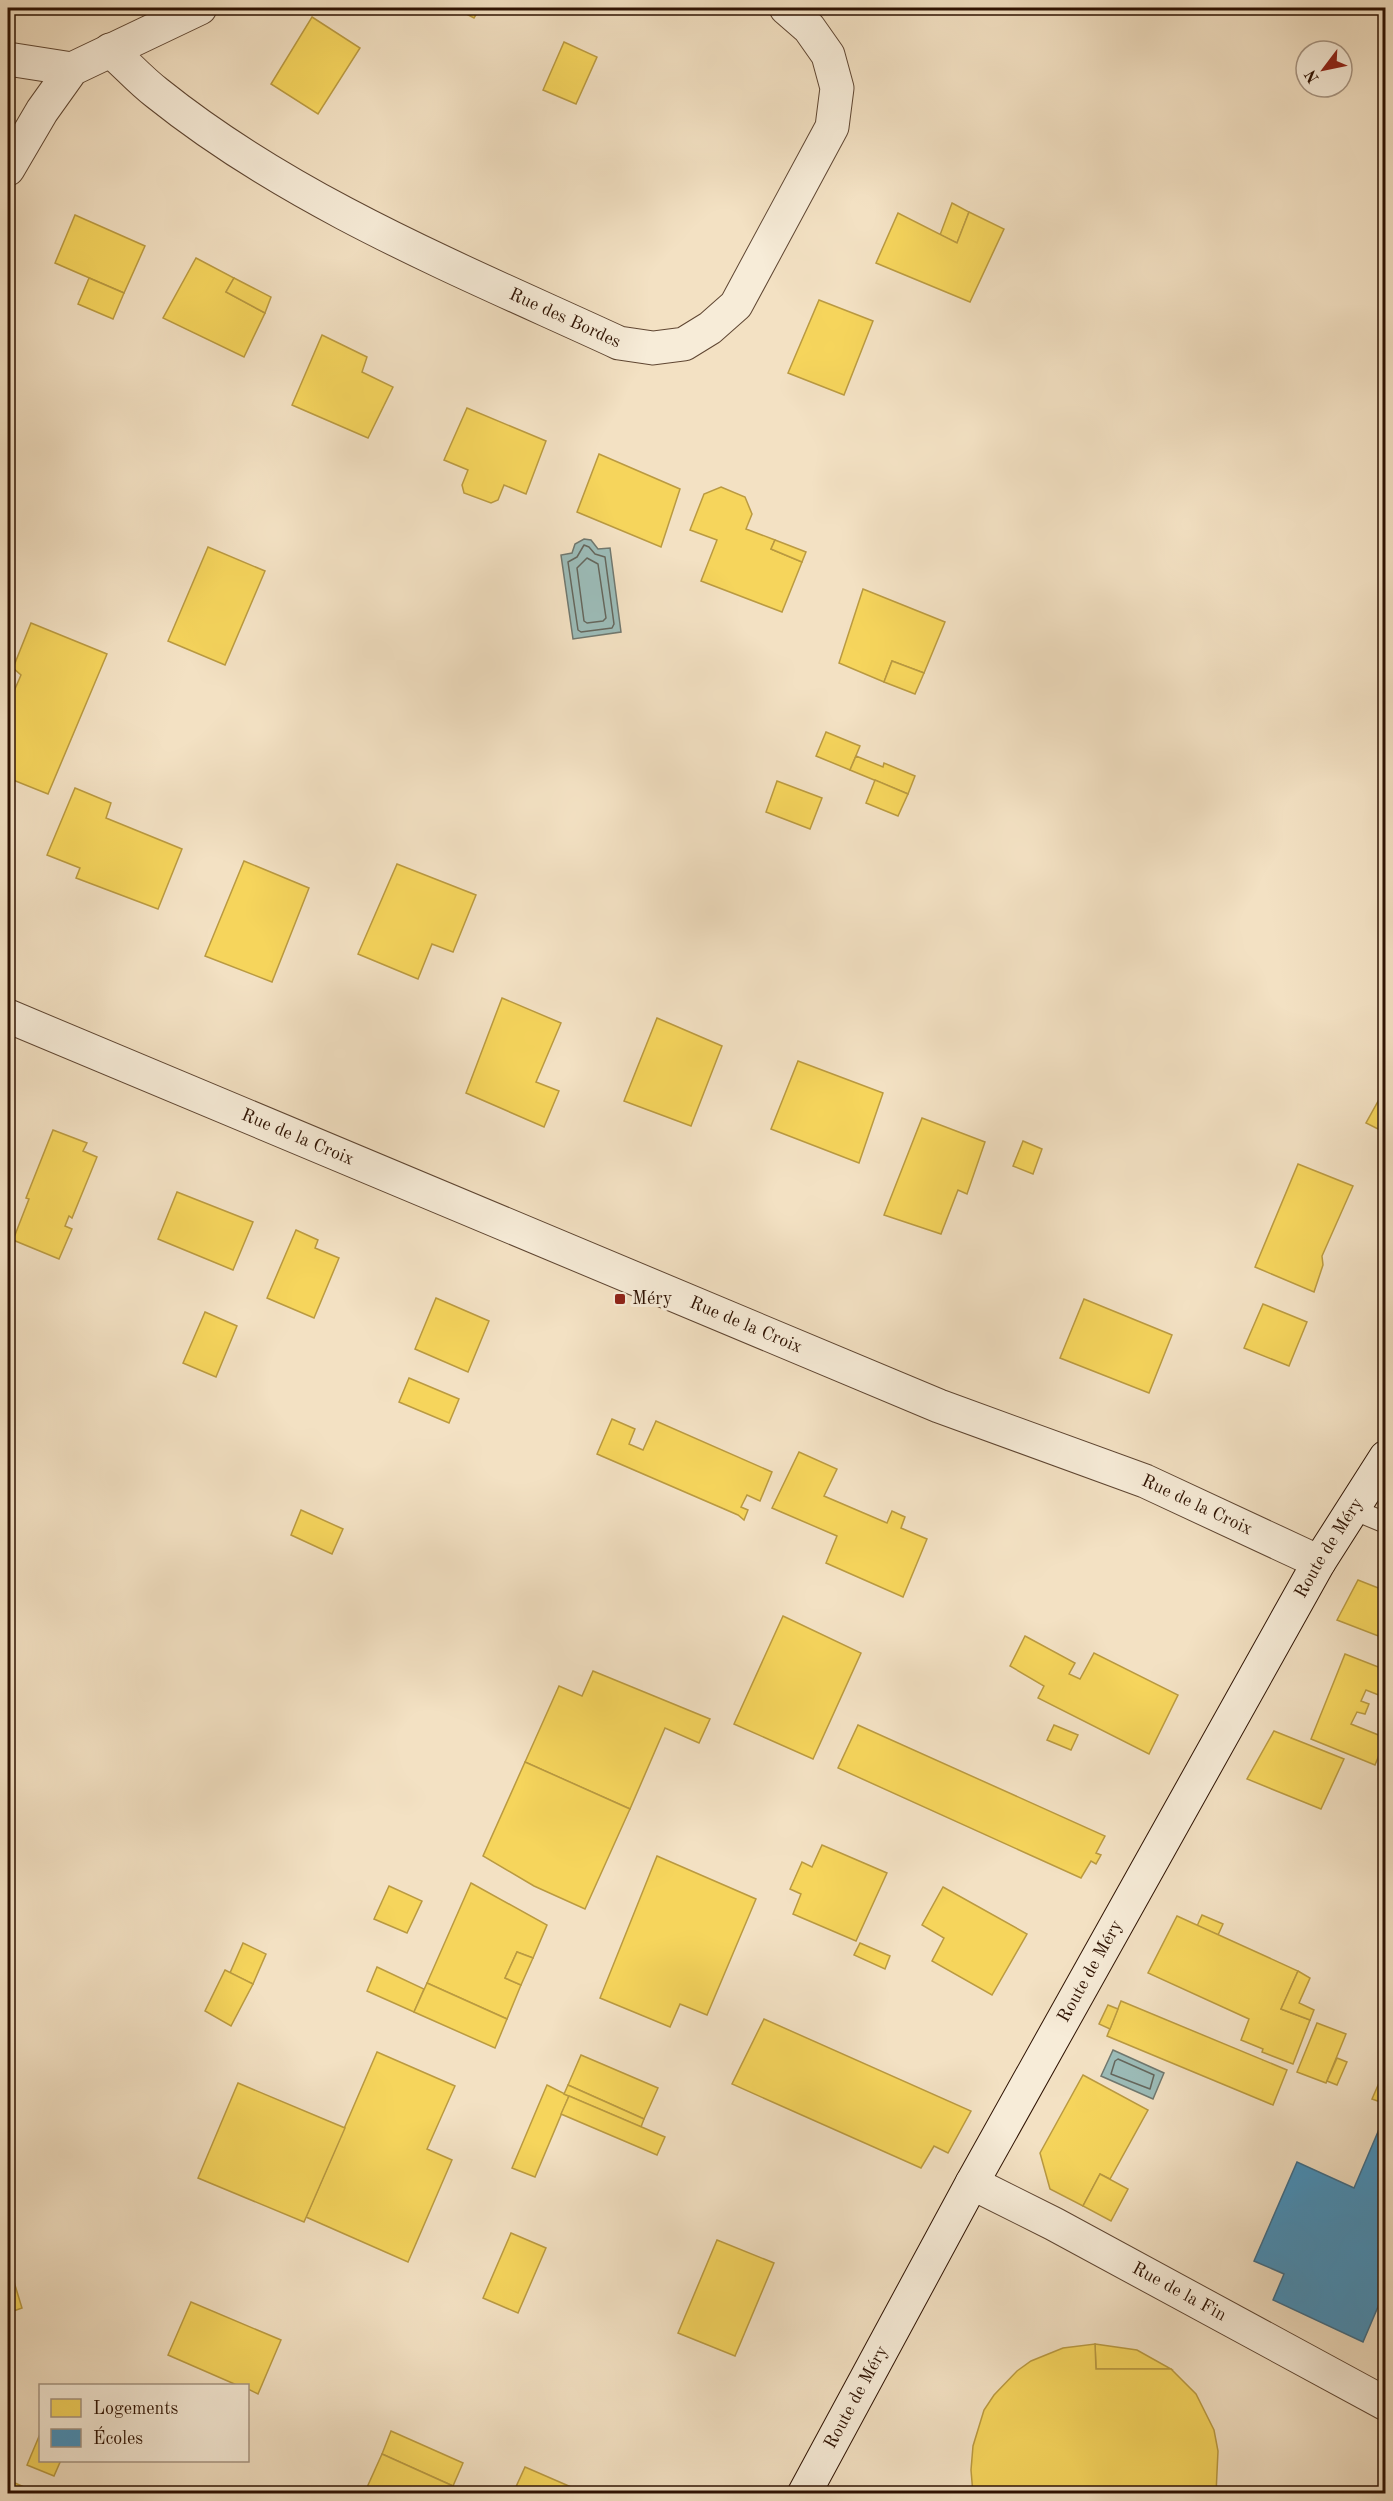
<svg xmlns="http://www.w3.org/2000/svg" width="1393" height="2501" viewBox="0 0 1393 2501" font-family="'Old Standard TT',serif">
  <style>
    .water { fill: #9cbcb8; stroke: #70786f; stroke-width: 1.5 }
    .homes { fill: #f6d55c; stroke: #ba9a41; stroke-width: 1.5 }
    .schools { fill: #4393c3; stroke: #3d6c89; stroke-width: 1.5 }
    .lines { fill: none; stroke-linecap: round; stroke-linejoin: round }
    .shore { stroke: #65675d; stroke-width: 1.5 }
    .service-casing { stroke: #5f4632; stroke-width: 22 }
    .minor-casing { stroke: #5f4632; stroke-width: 35 }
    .tertiary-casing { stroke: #5f4632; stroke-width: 35 }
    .secondary-casing { stroke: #2e1202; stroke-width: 35 }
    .service { stroke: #f7ecd8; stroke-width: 20 }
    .minor { stroke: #f7ecd8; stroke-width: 33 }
    .tertiary { stroke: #f7ecd8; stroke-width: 33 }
    .secondary { stroke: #f7ecd8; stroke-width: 33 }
    .poi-dot { fill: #8f2418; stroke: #f7ecd8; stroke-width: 2 }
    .labels { text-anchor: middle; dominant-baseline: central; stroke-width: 6; stroke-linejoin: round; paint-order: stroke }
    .street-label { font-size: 18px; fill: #2e1202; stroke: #f7ecd8 }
    .poi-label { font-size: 18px; fill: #2e1202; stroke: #f7ecd8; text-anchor: start }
  </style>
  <rect width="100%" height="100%" fill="#f3e1c3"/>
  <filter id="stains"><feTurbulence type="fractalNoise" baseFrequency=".00333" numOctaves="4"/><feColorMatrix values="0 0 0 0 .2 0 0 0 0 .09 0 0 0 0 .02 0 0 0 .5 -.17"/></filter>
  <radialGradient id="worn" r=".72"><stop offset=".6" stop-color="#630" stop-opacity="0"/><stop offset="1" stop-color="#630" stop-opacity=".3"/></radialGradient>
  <g class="water">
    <path d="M584,539L591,540L598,549L610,548L621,632L573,639L561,555L572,553L575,544Z"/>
    <path d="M1113,2050L1164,2073L1153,2099L1101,2076Z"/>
  </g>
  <g class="homes">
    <path d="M455,8H480L474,18Z"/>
    <path d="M312,17L360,48L318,114L271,84Z"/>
    <path d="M564,42L597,57L576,104L543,90Z"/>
    <path d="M952,203L969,212L957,243L940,235Z"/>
    <path d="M969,212L1004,229L970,302L876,263L898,213L957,243Z"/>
    <path d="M75,215L145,246L124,293L55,263Z"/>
    <path d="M196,258L234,278L226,292L265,313L244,357L163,318Z"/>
    <path d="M89,278L124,293L113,319L78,304Z"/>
    <path d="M234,278L271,297L265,313L226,292Z"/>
    <path d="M819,300L873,321L844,395L788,373Z"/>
    <path d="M322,335L367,357L362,372L393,387L368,438L292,405Z"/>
    <path d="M467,408L546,441L526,494L504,485L498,500L491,503L464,493L462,485L468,470L444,460Z"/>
    <path d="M599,454L680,489L661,547L577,512Z"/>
    <path d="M721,487L745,497L752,514L746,529L775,540L771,549L802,562L782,612L701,581L717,540L690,530L704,494Z"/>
    <path d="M775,540L806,552L802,562L771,549Z"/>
    <path d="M208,547L265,571L225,665L168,641Z"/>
    <path d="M863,589L945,622L924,673L892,661L884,682L839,663Z"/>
    <path d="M31,623L107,654L48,794L8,778V705L21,675L13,668Z"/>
    <path d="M892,661L924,673L915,694L884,682Z"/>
    <path d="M826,732L860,746L850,770L816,756Z"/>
    <path d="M856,756L883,767L884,763L915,776L908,794L850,770Z"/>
    <path d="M875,780L908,794L898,816L866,803Z"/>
    <path d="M777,781L822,798L810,829L766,812Z"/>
    <path d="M75,788L111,803L106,818L182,849L158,909L76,878L80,868L47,855Z"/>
    <path d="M244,861L309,888L272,982L205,956Z"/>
    <path d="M397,864L476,895L453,952L432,944L418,979L358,954Z"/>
    <path d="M502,998L561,1023L536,1082L559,1091L544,1127L466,1093Z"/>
    <path d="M657,1018L722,1046L691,1126L624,1101Z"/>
    <path d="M798,1061L883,1093L859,1163L771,1129Z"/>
    <path d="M1386,1087V1133L1366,1123Z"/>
    <path d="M922,1118L985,1142L967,1194L958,1190L941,1234L884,1215Z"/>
    <path d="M53,1130L87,1143L83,1151L97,1157L72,1218L69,1216L65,1226L72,1229L59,1259L13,1240L29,1199L26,1198Z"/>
    <path d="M1023,1141L1042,1149L1033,1174L1013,1166Z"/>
    <path d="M1298,1164L1353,1186L1322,1256L1323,1265L1314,1292L1255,1267Z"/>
    <path d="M177,1192L253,1222L233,1270L158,1239Z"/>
    <path d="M296,1230L318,1240L315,1248L339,1258L314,1318L267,1298Z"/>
    <path d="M436,1298L489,1321L468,1372L415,1349Z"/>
    <path d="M1084,1299L1172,1335L1149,1393L1060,1358Z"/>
    <path d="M1263,1304L1307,1322L1289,1366L1244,1348Z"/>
    <path d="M205,1312L237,1326L216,1377L183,1363Z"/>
    <path d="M409,1378L459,1399L449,1423L399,1402Z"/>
    <path d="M612,1419L635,1429L629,1444L643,1450L656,1421L772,1472L760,1501L747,1495L741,1507L748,1510L744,1520L738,1515L597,1454Z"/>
    <path d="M799,1452L837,1469L824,1496L887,1523L892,1511L905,1517L901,1528L927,1539L903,1597L826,1563L837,1536L772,1508Z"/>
    <path d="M301,1510L343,1529L332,1554L291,1535Z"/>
    <path d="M1358,1580L1386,1591V1639L1337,1620Z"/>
    <path d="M783,1616L861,1653L813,1759L734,1724Z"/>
    <path d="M1025,1636L1075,1663L1069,1674L1080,1679L1094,1653L1178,1695L1149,1754L1038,1698L1044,1686L1010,1666Z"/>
    <path d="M1345,1654L1386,1670V1698L1366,1690L1361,1701L1369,1704L1365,1714L1357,1712L1351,1724L1386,1738L1375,1765L1311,1739Z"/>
    <path d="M593,1671L710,1719L699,1743L665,1728L630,1809L525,1762L559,1686L582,1696Z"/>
    <path d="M858,1725L1105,1836L1096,1853L1101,1855L1096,1864L1091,1861L1081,1878L838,1768Z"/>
    <path d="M1054,1725L1078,1735L1071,1750L1047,1740Z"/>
    <path d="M1274,1731L1344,1759L1321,1809L1247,1779Z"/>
    <path d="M525,1762L630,1809L585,1909L534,1886L483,1856Z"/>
    <path d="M822,1845L887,1873L856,1941L793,1914L801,1894L790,1889L802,1862L812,1867Z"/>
    <path d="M657,1856L756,1899L707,2015L680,2004L670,2027L600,1998Z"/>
    <path d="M471,1883L547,1925L533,1958L517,1952L505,1978L521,1985L507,2019L427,1983Z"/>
    <path d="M389,1886L422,1901L407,1933L374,1919Z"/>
    <path d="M943,1887L1027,1934L992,1995L932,1961L944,1938L922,1925Z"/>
    <path d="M1202,1915L1223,1924L1218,1935L1197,1926Z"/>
    <path d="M1177,1916L1298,1971L1281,2009L1310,2020L1293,2064L1262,2052L1263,2049L1241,2040L1249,2019L1148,1973Z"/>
    <path d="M243,1943L266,1954L253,1984L230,1973Z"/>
    <path d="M860,1943L890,1956L885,1969L854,1955Z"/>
    <path d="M517,1952L533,1958L521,1985L505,1978Z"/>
    <path d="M377,1967L424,1989L414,2012L367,1991Z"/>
    <path d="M225,1970L253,1984L231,2026L205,2011Z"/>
    <path d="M1298,1971L1310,1978L1299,2003L1314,2010L1310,2020L1281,2009Z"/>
    <path d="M427,1983L507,2019L495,2048L414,2012Z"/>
    <path d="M1121,2001L1287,2070L1273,2105L1107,2036Z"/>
    <path d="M1108,2005L1118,2009L1110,2029L1099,2024Z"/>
    <path d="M764,2019L971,2111L948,2153L934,2146L921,2168L732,2084Z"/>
    <path d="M1317,2023L1346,2034L1326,2083L1297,2072Z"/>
    <path d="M377,2052L455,2086L427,2149L452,2160L408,2262L306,2217Z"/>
    <path d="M581,2055L658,2088L644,2119L568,2085Z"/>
    <path d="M1337,2058L1347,2062L1337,2085L1327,2081Z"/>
    <path d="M1386,2067V2104L1372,2099Z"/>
    <path d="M1083,2075L1148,2110L1110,2179L1100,2174L1083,2206L1050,2189L1040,2153Z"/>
    <path d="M238,2083L345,2128L304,2222L198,2178Z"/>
    <path d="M547,2085L569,2096L535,2177L512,2168Z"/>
    <path d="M568,2085L644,2119L641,2127L564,2094Z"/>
    <path d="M569,2096L665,2137L657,2155L561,2114Z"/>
    <path d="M1100,2174L1128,2189L1111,2221L1083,2206Z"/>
    <path d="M511,2233L546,2248L518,2313L483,2298Z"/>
    <path d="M717,2240L774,2263L735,2356L678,2333Z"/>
    <path d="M8,2248L14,2271L11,2272L22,2308L8,2313Z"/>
    <path d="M191,2302L281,2340L258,2394L248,2389V2386H239L168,2355Z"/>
    <path d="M1095,2344L1137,2350L1171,2369H1096Z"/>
    <path d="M1095,2344L1096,2369H1171L1196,2394L1214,2430L1218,2451L1216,2494H973L971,2470L973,2446L984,2410L994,2395L1017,2371L1031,2361L1063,2348Z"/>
    <path d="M391,2431L463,2463L453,2486L382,2454Z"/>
    <path d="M40,2434V2460H61L54,2476L27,2465Z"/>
    <path d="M382,2454L453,2486L450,2494H364Z"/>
    <path d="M525,2467L578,2490L577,2494H525L515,2489Z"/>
    <path d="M8,2480L40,2494H8Z"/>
  </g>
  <path class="schools" d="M1386,2113V2288L1363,2342L1273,2300L1284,2274L1254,2261L1297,2162L1354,2188Z"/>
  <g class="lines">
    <g class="shore">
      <path d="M584,545L589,547L595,554L605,557L614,624L612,628L581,632L578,630L568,562L577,557Z"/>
      <path d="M587,558L598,564L606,618L603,621L587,623L584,621L577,568Z"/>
      <path d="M1118,2059L1154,2075L1150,2089L1111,2074L1115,2061Z"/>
    </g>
    <g class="service-casing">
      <path id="service" d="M1352,1509L1386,1523"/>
    </g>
    <g class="minor-casing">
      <g id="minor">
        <path id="s1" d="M110,50C126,64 140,80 157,93C294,203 461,270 619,343L653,348L684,344L710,328L736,305L832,127L837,88L828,55L809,28L786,8"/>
        <path d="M8,59L72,69"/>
        <path d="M8,169L42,111L72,69L200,8"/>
        <path id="s2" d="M972,2183L1054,2224L1386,2404"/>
      </g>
    </g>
    <g class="tertiary-casing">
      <g id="tertiary">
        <path id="s3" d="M8,1016L939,1406L1145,1481L1319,1562"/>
      </g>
    </g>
    <g class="secondary-casing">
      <g id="secondary">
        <path id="s4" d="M804,2494L972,2183L1319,1562L1386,1457"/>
      </g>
    </g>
    <use href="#service" class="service"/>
    <use href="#minor" class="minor"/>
    <use href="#tertiary" class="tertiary"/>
    <use href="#secondary" class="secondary"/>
  </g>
  <rect class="poi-dot" x="614" y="1293" width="12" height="12" rx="3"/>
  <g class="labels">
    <g class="street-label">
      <text stroke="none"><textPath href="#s1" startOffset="531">Rue des Bordes</textPath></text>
      <text stroke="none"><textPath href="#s3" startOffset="314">Rue de la Croix</textPath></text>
      <text stroke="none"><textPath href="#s3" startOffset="800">Rue de la Croix</textPath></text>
      <text stroke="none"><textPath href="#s3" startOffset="1286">Rue de la Croix</textPath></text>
      <text stroke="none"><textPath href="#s4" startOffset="1082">Route de Méry</textPath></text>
      <text stroke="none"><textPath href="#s4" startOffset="596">Route de Méry</textPath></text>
      <text stroke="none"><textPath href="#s2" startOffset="234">Rue de la Fin</textPath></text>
      <text stroke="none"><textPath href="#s4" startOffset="110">Route de Méry</textPath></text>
    </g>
    <g class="poi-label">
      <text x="632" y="1299">Méry</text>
    </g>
  </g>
  <rect width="1393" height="2501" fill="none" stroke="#f3e1c3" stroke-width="30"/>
  <rect x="9" y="9" width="1375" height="2483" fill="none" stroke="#2e1202" stroke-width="3"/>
  <rect x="15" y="15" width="1363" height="2471" fill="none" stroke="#2e1202" stroke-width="1.5"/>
  <rect x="39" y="2384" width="210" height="78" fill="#f7ecd8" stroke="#a79582" stroke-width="1.5"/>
  <rect x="51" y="2399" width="30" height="18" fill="#f6d55c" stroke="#a79582" stroke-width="1.5"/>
  <text x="93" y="2414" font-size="18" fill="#2e1202">Logements</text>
  <rect x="51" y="2429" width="30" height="18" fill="#4393c3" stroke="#a79582" stroke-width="1.5"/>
  <text x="93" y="2444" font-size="18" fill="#2e1202">Écoles</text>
  <g transform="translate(1324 69) rotate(238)"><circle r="28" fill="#f7ecd8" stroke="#a79582" stroke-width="1.5"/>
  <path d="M0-4.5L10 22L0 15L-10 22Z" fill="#8f2418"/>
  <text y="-9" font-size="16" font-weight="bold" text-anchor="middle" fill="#2e1202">N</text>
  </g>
  <rect width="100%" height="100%" filter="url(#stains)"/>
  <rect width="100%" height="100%" fill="url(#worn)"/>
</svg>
